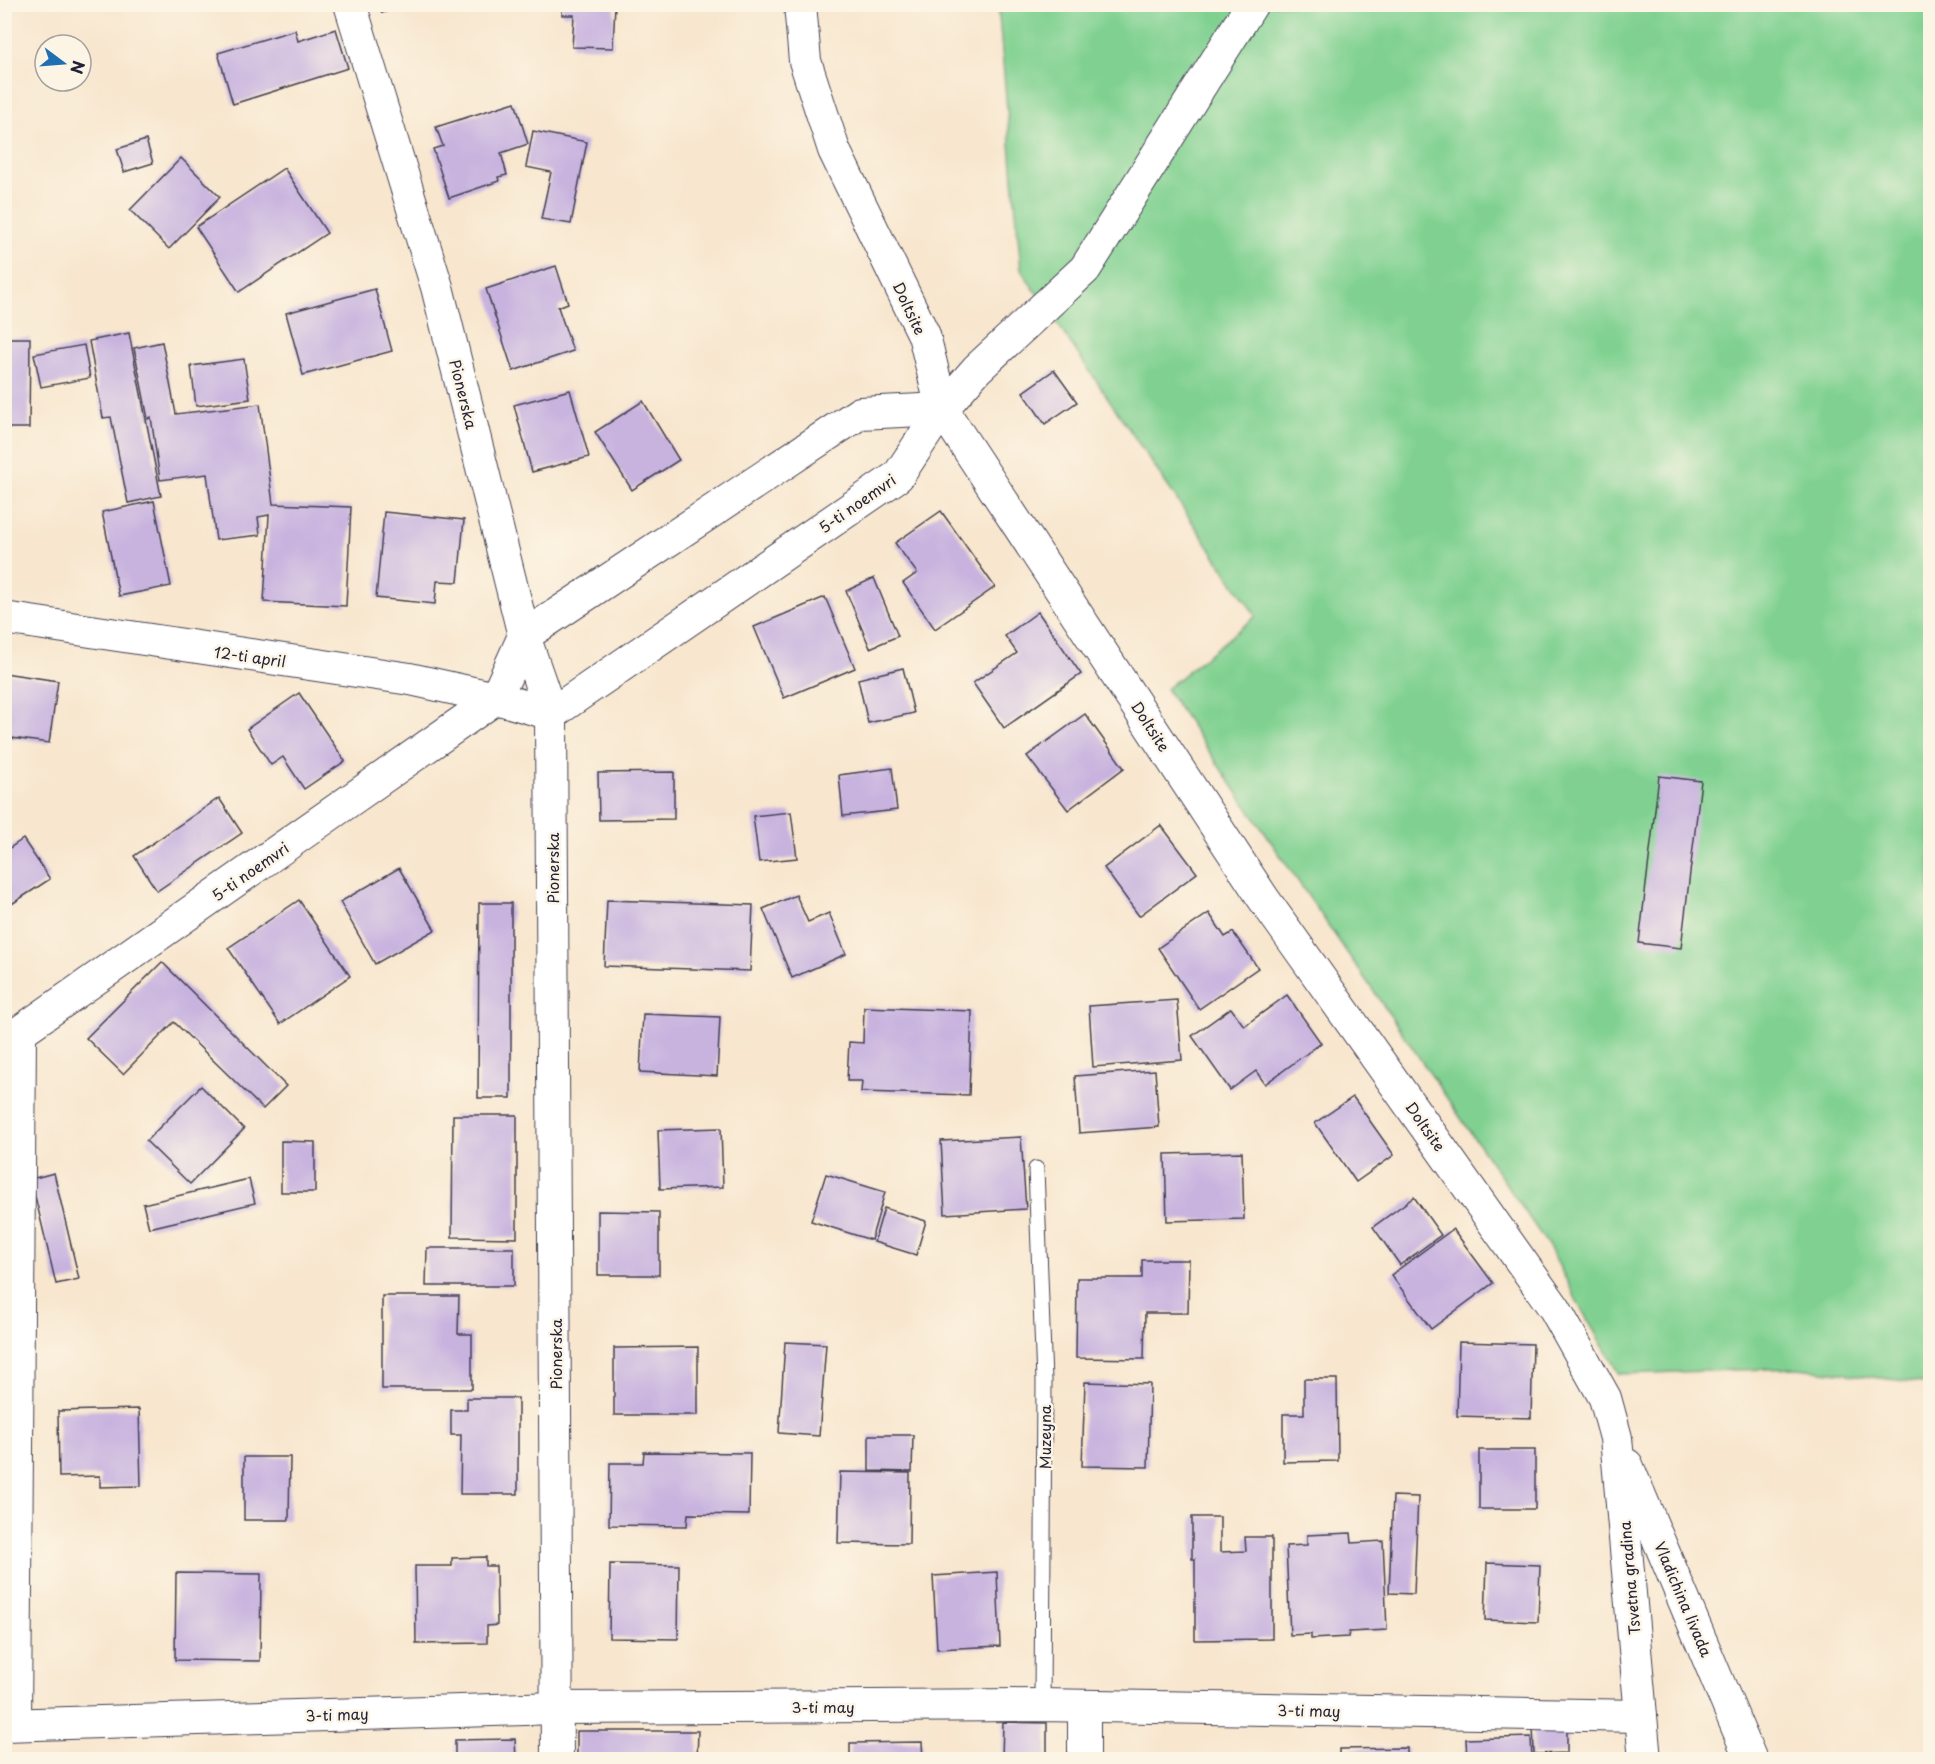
<svg xmlns="http://www.w3.org/2000/svg" width="1935" height="1764" viewBox="0 0 1935 1764" font-family="'Playpen Sans',sans-serif">
  <style>
    .green { fill: #80d191; stroke: #517a66; stroke-width: 1.5 }
    .building { fill: #c8b3df }
    .lines { fill: none; stroke-linecap: round; stroke-linejoin: round }
    .service-casing { stroke: #423f51; stroke-width: 17 }
    .minor-casing { stroke: #423f51; stroke-width: 34 }
    .service { stroke: #fff; stroke-width: 15 }
    .minor { stroke: #fff; stroke-width: 32 }
    .labels { text-anchor: middle; dominant-baseline: central; stroke-width: 5; stroke-linejoin: round; paint-order: stroke }
    .street-label { font-size: 15px; fill: #22223b; stroke: #fcf5e5 }
  </style>
  <rect width="100%" height="100%" fill="#fcf5e5"/>
  <filter id="ink" filterUnits="userSpaceOnUse"><feTurbulence type="fractalNoise" baseFrequency=".0167" numOctaves="2"/><feDisplacementMap in="SourceGraphic" scale="12" xChannelSelector="R" yChannelSelector="G"/><feConvolveMatrix kernelMatrix="1 2 1 2 8 2 1 2 1" color-interpolation-filters="sRGB"/></filter>
  <filter id="wash" filterUnits="userSpaceOnUse"><feTurbulence type="fractalNoise" baseFrequency=".008" numOctaves="4" result="noise"/><feDisplacementMap in="SourceGraphic" scale="24" xChannelSelector="R" yChannelSelector="G"/><feGaussianBlur stdDeviation="1.35" result="paint"/><feColorMatrix in="noise" values="0 0 0 0 0 0 0 0 0 0 0 0 0 0 0 0 0 1.4 0 .05"/><feComposite in="paint" operator="in"/></filter>
  <g filter="url(#wash)">
    <rect width="100%" height="100%" fill="#f8e6ce"/>
    <path class="green" d="M998,5H1930V1384L1798,1368L1619,1374L1579,1305L1550,1248L1166,689L1256,616L1021,270Z"/>
    <g id="blocks">
      <g class="building">
        <path d="M379,4H406V5L382,13Z"/>
        <path d="M562,4H615L613,48L572,47L574,15H562Z"/>
        <path d="M336,29L348,68L233,104L218,53L295,30L298,41Z"/>
        <path d="M515,102L528,144L501,153L507,175L498,177L499,181L449,198L433,149L443,146L436,127Z"/>
        <path d="M533,131L587,142L571,224L541,219L551,172L526,167Z"/>
        <path d="M146,140L153,163L124,172L117,149Z"/>
        <path d="M181,158L220,197L169,249L130,210Z"/>
        <path d="M284,168L327,233L239,292L196,227Z"/>
        <path d="M556,266L568,303L558,307L573,351L513,371L486,289Z"/>
        <path d="M375,289L392,351L303,375L286,313Z"/>
        <path d="M129,333L161,496L128,503L111,417L103,418L89,341Z"/>
        <path d="M4,338H30L29,428H4Z"/>
        <path d="M162,342L176,414L260,404L273,504L351,507L346,606L264,602L269,515L258,517L260,535L216,540L207,474L160,480L151,417L148,419L134,348Z"/>
        <path d="M84,345L90,378L41,387L34,354Z"/>
        <path d="M244,359L250,399L196,406L191,366Z"/>
        <path d="M1054,370L1077,402L1045,424L1023,392Z"/>
        <path d="M570,390L589,457L532,472L514,405Z"/>
        <path d="M643,401L679,460L632,490L595,432Z"/>
        <path d="M154,501L171,586L119,596L102,512Z"/>
        <path d="M941,511L995,587L935,629L903,583L917,573L895,543Z"/>
        <path d="M384,512L464,520L458,582L437,581L435,604L376,598Z"/>
        <path d="M874,578L898,636L870,648L846,591Z"/>
        <path d="M825,597L855,668L784,698L754,627Z"/>
        <path d="M1038,612L1081,674L1004,728L973,683L1017,653L1005,636Z"/>
        <path d="M903,668L914,713L868,723L858,679Z"/>
        <path d="M4,673L58,681L49,743L4,737Z"/>
        <path d="M299,693L345,761L304,789L283,757L271,765L247,729Z"/>
        <path d="M1085,714L1124,768L1068,810L1027,756Z"/>
        <path d="M892,768L897,810L843,816L839,775Z"/>
        <path d="M674,772V819L599,820L598,773Z"/>
        <path d="M1659,776L1701,781L1681,948L1639,943Z"/>
        <path d="M219,798L242,833L157,891L134,856Z"/>
        <path d="M791,812L797,858L759,862L753,816Z"/>
        <path d="M1161,825L1197,873L1139,916L1104,868Z"/>
        <path d="M23,839L50,879L4,909V852Z"/>
        <path d="M399,868L435,930L375,964L340,902Z"/>
        <path d="M796,895L808,922L829,913L846,954L792,978L763,909Z"/>
        <path d="M299,900L350,976L280,1024L228,948Z"/>
        <path d="M607,900L753,905L750,971L604,966Z"/>
        <path d="M479,903H511V1098H478Z"/>
        <path d="M1209,913L1225,937L1233,932L1258,968L1199,1009L1158,948Z"/>
        <path d="M162,962L286,1086L263,1109L174,1022L123,1074L86,1038Z"/>
        <path d="M1287,995L1321,1043L1265,1084L1256,1071L1230,1090L1192,1036L1231,1008L1244,1026Z"/>
        <path d="M1177,1000L1182,1060L1093,1067L1089,1006Z"/>
        <path d="M864,1007L972,1011L969,1095L861,1092L862,1081H847L849,1042L863,1043Z"/>
        <path d="M643,1014L720,1017L717,1076L640,1072Z"/>
        <path d="M1155,1070L1159,1127L1079,1133L1075,1076Z"/>
        <path d="M201,1086L244,1129L190,1184L146,1141Z"/>
        <path d="M1353,1097L1394,1155L1356,1182L1315,1123Z"/>
        <path d="M453,1115H517V1238L452,1237Z"/>
        <path d="M721,1128L723,1187L660,1189L658,1130Z"/>
        <path d="M1021,1137L1026,1209L945,1214L941,1141Z"/>
        <path d="M281,1141L315,1142V1192H281Z"/>
        <path d="M1242,1152L1244,1219L1167,1221L1165,1154Z"/>
        <path d="M54,1173L79,1279L56,1284L31,1179Z"/>
        <path d="M826,1174L885,1192L871,1240L811,1221Z"/>
        <path d="M249,1179L255,1203L149,1228L143,1204Z"/>
        <path d="M1414,1197L1441,1235L1400,1265L1373,1227Z"/>
        <path d="M884,1208L926,1221L916,1255L874,1242Z"/>
        <path d="M598,1211L659,1212V1275H598Z"/>
        <path d="M1453,1229L1493,1283L1431,1329L1391,1275Z"/>
        <path d="M427,1248H514V1286H426Z"/>
        <path d="M1142,1260H1189L1188,1313H1145L1144,1359L1076,1358L1077,1278H1142Z"/>
        <path d="M382,1296H459L458,1334H472V1389H382Z"/>
        <path d="M785,1342L826,1344L819,1436L779,1433Z"/>
        <path d="M1459,1342L1533,1344L1531,1418L1457,1416Z"/>
        <path d="M698,1347V1415H614V1348Z"/>
        <path d="M1304,1379H1337L1338,1461L1283,1462V1414H1304Z"/>
        <path d="M1085,1382L1150,1384L1148,1467L1082,1466Z"/>
        <path d="M467,1398H518V1494H460L461,1435H451V1410H467Z"/>
        <path d="M139,1409L141,1486L100,1487V1476L59,1477L58,1411Z"/>
        <path d="M869,1435H913L912,1472L869,1471Z"/>
        <rect x="1479" y="1450" width="56" height="59"/>
        <path d="M644,1452L750,1453L749,1515L688,1514L687,1526L609,1525L610,1463H643Z"/>
        <path d="M244,1457H290L289,1520H244Z"/>
        <path d="M840,1472L910,1473L909,1544L838,1543Z"/>
        <path d="M1393,1496L1418,1497L1414,1594L1389,1593Z"/>
        <path d="M1192,1517H1220V1552L1246,1551L1245,1537H1272V1639L1195,1640V1559H1192Z"/>
        <path d="M1351,1533L1352,1543L1383,1541L1387,1630L1349,1632L1348,1637L1311,1639V1634L1290,1635L1286,1546L1307,1545V1535Z"/>
        <path d="M486,1557V1566H496L497,1625L487,1626V1643L416,1644L415,1566H452V1558Z"/>
        <path d="M1487,1563L1540,1565L1538,1622L1485,1620Z"/>
        <path d="M610,1564L679,1565L678,1639L609,1638Z"/>
        <path d="M997,1572L1000,1646L937,1649L933,1576Z"/>
        <path d="M176,1573L261,1574L260,1661L175,1660Z"/>
        <path d="M1003,1722L1047,1723V1760H1002Z"/>
        <path d="M1567,1722V1753L1534,1754L1533,1723Z"/>
        <path d="M577,1731H698L697,1760H577Z"/>
        <path d="M1531,1737L1532,1760H1467L1466,1739Z"/>
        <path d="M515,1739L516,1760H455V1740Z"/>
        <path d="M922,1742L923,1760H850V1743Z"/>
        <path d="M1407,1748V1760H1339V1749Z"/>
      </g>
    </g>
  </g>
  <g filter="url(#ink)">
    <use href="#blocks" fill-opacity="0" stroke="#423f51" stroke-width="1.5"/>
    <g class="lines">
      <g class="service-casing">
        <path id="service" d="M1036,1169L1044,1381L1042,1705"/>
      </g>
      <g class="minor-casing">
        <g id="minor">
          <path d="M350,4L437,287L524,636L551,714L557,1760"/>
          <path d="M800,4L805,61L834,150L924,335L942,409L1263,898L1555,1309L1605,1398L1616,1438L1645,1760"/>
          <path d="M4,618L410,679L496,698L551,714L898,476L942,409L977,369L1085,269L1252,4"/>
          <path d="M4,1043L496,698L524,636L860,413L942,409"/>
          <path d="M1627,1465L1751,1760"/>
          <path d="M1084,1706V1760"/>
          <path d="M15,1724L20,1033"/>
          <path d="M4,1725L557,1708L1042,1705L1641,1716"/>
        </g>
      </g>
      <use href="#service" class="service"/>
      <use href="#minor" class="minor"/>
    </g>
  </g>
  <g class="labels">
    <g class="street-label">
      <text transform="translate(910 308) rotate(65)">Doltsite</text>
      <text transform="translate(464 394) rotate(76)">Pionerska</text>
      <text transform="translate(857 503) rotate(-35)">5-ti noemvri</text>
      <text transform="translate(250 656) rotate(8)">12-ti april</text>
      <text transform="translate(1151 726) rotate(57)">Doltsite</text>
      <text transform="translate(552 868) rotate(-90)">Pionerska</text>
      <text transform="translate(250 871) rotate(-35)">5-ti noemvri</text>
      <text transform="translate(1426 1126) rotate(55)">Doltsite</text>
      <text transform="translate(555 1354) rotate(-90)">Pionerska</text>
      <text transform="translate(1044 1437) rotate(-90)">Muzeyna</text>
      <text transform="translate(1629 1578) rotate(-95)">Tsvetna gradina</text>
      <text transform="translate(1684 1599) rotate(67)">Vladichina livada</text>
      <text x="823" y="1706">3-ti may</text>
      <text transform="translate(1309 1710) rotate(1)">3-ti may</text>
      <text transform="translate(337 1714) rotate(-2)">3-ti may</text>
    </g>
  </g>
  <rect width="1935" height="1764" fill="none" stroke="#fcf5e5" stroke-width="24"/>
  <g transform="translate(63 63) rotate(106)"><circle r="28" fill="#fcf5e5" stroke="#a5a1a1" stroke-width="1.5"/>
  <path d="M0-4.5L10 22L0 15L-10 22Z" fill="#1f6fb2"/>
  <text y="-9" font-size="16" font-weight="bold" text-anchor="middle" fill="#22223b">N</text>
  </g>
</svg>
